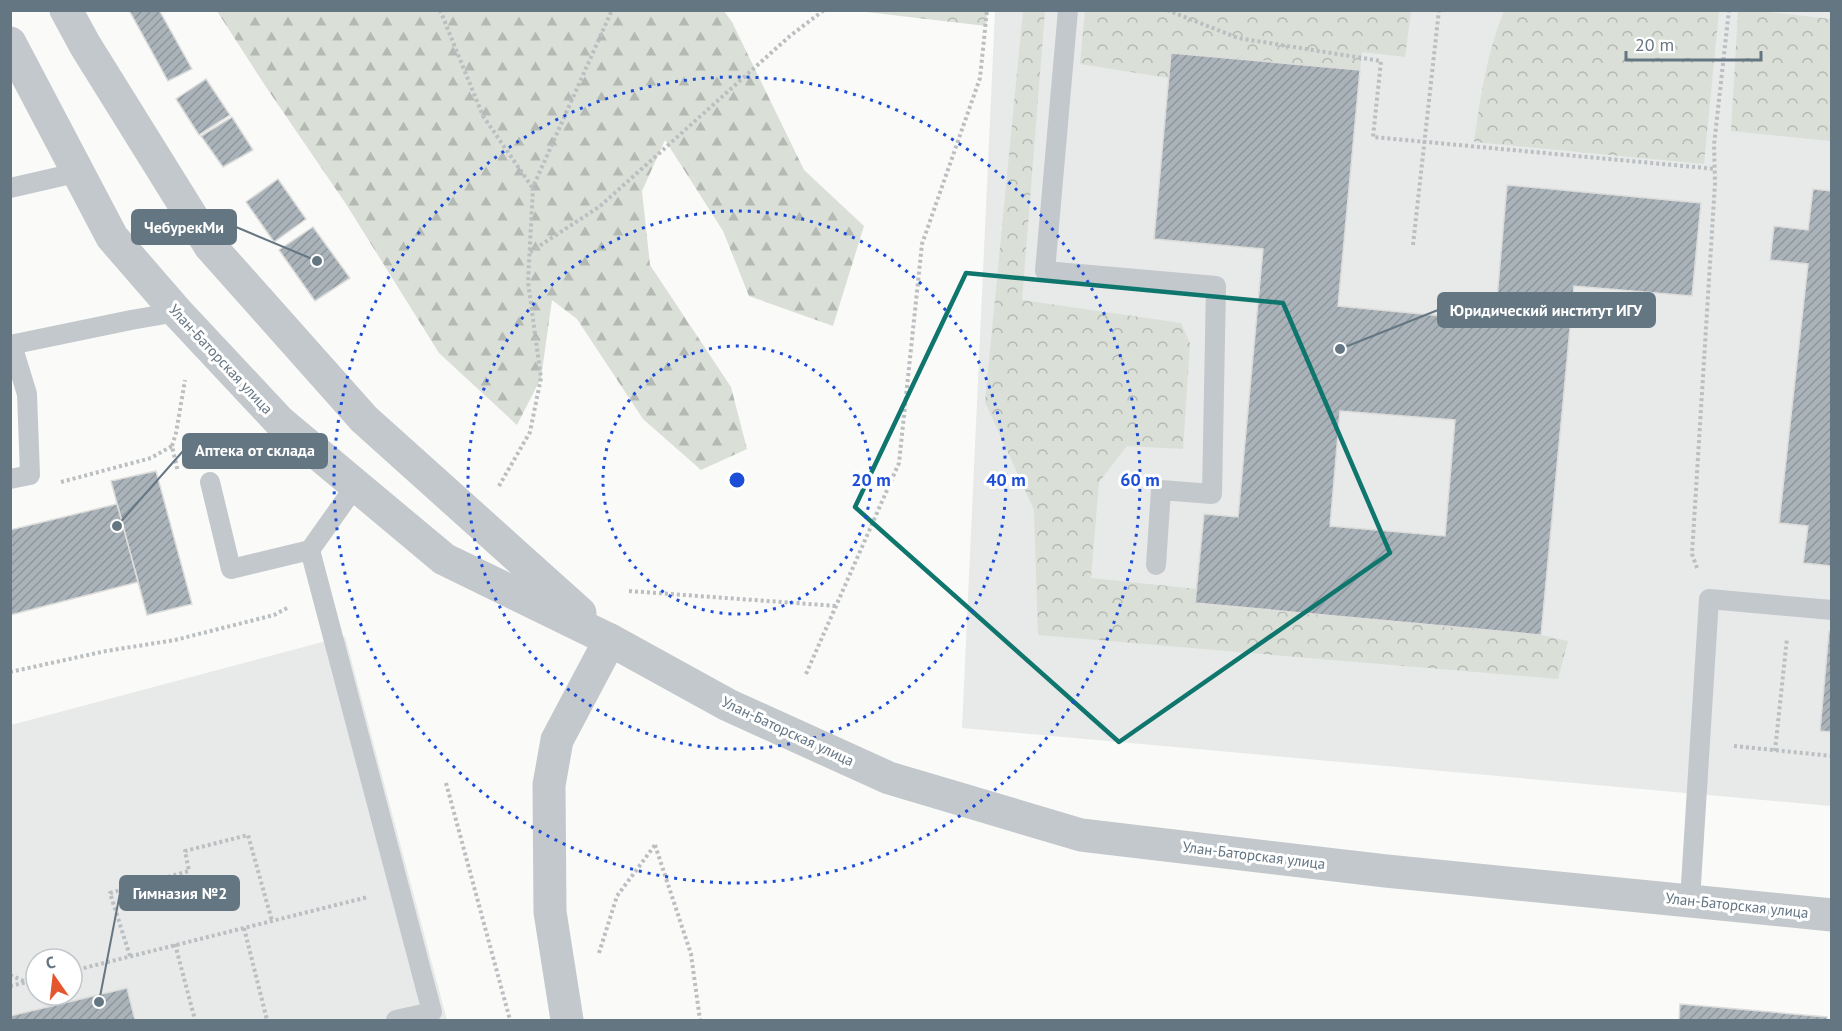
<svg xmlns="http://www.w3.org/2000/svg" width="1842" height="1031" viewBox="0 0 1842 1031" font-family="'PT Sans',sans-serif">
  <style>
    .built { fill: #e8e9e9; fill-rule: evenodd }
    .forest { fill: url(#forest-firs) }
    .park { fill: url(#park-crowns) }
    .building { fill: url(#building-hatch); stroke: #dcdcda; stroke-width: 1.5; fill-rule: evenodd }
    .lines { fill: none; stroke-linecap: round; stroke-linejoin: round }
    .path { stroke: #bbbfc2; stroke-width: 4; stroke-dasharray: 3 3; stroke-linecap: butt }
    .service { stroke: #c3c8cc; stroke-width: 20 }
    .tertiary { stroke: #c3c8cc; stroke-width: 33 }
    .marked { fill: none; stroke: #0f766e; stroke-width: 4.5; stroke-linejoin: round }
    .ring { fill: none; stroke: #1d4ed8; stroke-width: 3; stroke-dasharray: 3 6 }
    .labels { text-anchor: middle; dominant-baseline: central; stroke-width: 6; stroke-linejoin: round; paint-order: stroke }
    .street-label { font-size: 15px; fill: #657683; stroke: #fff }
    .centre { fill: #1d4ed8; stroke: #fff; stroke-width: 3 }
    .ring-label { font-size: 18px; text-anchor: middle; font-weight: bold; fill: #1d4ed8; stroke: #fff; stroke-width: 6; stroke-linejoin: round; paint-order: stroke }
    .leader { fill: none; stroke: #657683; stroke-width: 2 }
    .callout-dot { fill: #657683; stroke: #fff; stroke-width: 2 }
    .callout { fill: #657683; stroke: #657683; stroke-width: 2 }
    .callout-label { font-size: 16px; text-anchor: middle; font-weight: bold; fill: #fff }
  </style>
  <defs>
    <pattern id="forest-firs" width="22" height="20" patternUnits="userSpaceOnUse" patternTransform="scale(1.5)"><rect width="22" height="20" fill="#dadfd7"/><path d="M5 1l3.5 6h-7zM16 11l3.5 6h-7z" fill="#b4b9b4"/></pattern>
    <pattern id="park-crowns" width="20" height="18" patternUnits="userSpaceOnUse" patternTransform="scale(1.5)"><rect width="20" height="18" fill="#dadfd7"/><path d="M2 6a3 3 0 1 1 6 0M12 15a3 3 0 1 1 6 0" fill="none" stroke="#b4b9b4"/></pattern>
    <pattern id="building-hatch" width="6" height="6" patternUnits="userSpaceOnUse" patternTransform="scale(1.5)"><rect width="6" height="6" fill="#aab3b9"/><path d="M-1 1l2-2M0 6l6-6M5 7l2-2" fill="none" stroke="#8e969c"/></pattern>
  </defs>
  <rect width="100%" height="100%" fill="#fafaf8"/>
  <g class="built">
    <path d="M995,11H1831V806L962,728Z"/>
    <path d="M345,636L447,1020H11V725ZM36,959H72V995H36Z"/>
  </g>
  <path class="forest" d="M217,11H724L732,22L804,170L864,226L833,326L749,296L723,231L665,140L642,191L650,265L731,387L747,449L701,470L643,419L577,319L552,300L541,378L517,425L439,353L346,204L266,87Z"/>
  <g class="park">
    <path d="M858,11H987L986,26Z"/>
    <path d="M1023,11H1045L1022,300L1181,323L1190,343L1183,449L1127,446L1099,482L1091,578L1197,589L1196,604L1541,635L1568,641L1558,679L1038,635L1034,510L985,402Z"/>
    <path d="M1085,11H1411L1405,57L1362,52L1360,70L1172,53L1169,78L1080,64Z"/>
    <path d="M1504,11H1719L1704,164L1474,142C1480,98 1487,52 1504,11Z"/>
    <path d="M1738,11H1760L1831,19V141L1731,131Z"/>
  </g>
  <g class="building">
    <path d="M129,10H159L192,69L168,81Z"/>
    <path d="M1171,53L1360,70L1338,306L1495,321L1507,185L1701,203L1692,296L1574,286L1541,635L1195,603L1204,514L1238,517L1263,249L1154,239ZM1340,411L1455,420L1445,536L1330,526Z"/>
    <path d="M206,79L230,115L199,135L176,99Z"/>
    <path d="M232,117L253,150L223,167L201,136Z"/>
    <path d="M278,179L306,219L274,242L246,202Z"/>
    <path d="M1813,189L1832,191V566L1803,563L1808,526L1779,523L1808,264L1770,260L1774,226L1808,230Z"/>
    <path d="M313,227L350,278L315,301L279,250Z"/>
    <path d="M156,471L192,604L147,615L111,481Z"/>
    <path d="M117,504L138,582L10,615V530Z"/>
    <path d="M1829,631H1832V732L1820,731Z"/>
    <path d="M127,988L135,1020H10V1016Z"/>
    <path d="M1680,1004L1827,1017V1020H1679Z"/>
  </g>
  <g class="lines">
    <g class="path">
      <path d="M440,10L483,116L532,187"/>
      <path d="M1167,10L1238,38L1381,61L1373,137L1716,169"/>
      <path d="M1413,245L1439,10"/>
      <path d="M530,252L599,207L790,36L824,10"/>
      <path d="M172,446L176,433L185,380"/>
      <path d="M61,482L151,458L172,446L178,472"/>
      <path d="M499,486L530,432L541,378L528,282L533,187L612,10"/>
      <path d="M1697,568L1692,554L1715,183L1714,145L1729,10"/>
      <path d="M629,591L837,606"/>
      <path d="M10,672L106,651L175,640L274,615L289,607"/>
      <path d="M806,674L899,463L922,244L980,78L987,10"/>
      <path d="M1734,746L1832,756"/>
      <path d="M1775,751L1787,638"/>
      <path d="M446,783L510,1020"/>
      <path d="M655,845L691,954L700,1020"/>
      <path d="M244,928L267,1020"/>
      <path d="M175,944L195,1020"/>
      <path d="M599,953L617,896L655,845"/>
      <path d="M130,956L110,893L189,871L185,851L248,835L272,921"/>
      <path d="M72,971L368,897"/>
      <path d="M10,975L26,982"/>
      <path d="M10,986L36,980"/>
    </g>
    <g class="service">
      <path d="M1068,10L1045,271L1216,286L1212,494L1161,490L1156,565"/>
      <path d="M10,188L80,172"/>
      <path d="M10,345L131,320L177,312"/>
      <path d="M10,479L30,475L27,394L12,345"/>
      <path d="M210,482L231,569L310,550L356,485"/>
      <path d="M310,550L432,1012L396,1020"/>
      <path d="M1690,900L1709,599L1832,610"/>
    </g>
    <g class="tertiary">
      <path d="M66,10L85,45L210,246L364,419L580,613"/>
      <path d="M10,43L112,237L177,312L280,422L444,559L610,640L728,705L889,778L1081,835L1386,871L1832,915"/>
      <path d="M567,1020L550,912L549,785L557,740L610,640"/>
    </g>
  </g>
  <path class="marked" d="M966,273L1283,303L1390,553L1119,742L855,507Z"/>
  <g class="ring">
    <circle cx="737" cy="480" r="134"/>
    <circle cx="737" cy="480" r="269"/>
    <circle cx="737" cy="480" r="403"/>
  </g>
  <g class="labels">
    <g class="street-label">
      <text transform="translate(221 359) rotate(47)">Улан-Баторская улица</text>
      <text transform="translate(788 731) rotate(25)">Улан-Баторская улица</text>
      <text transform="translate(1254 855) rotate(7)">Улан-Баторская улица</text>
      <text transform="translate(1737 905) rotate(6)">Улан-Баторская улица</text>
    </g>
  </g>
  <circle cx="737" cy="480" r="9" class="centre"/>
  <g class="ring-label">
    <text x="871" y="486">20 m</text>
    <text x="1006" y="486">40 m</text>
    <text x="1140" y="486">60 m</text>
  </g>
  <path class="leader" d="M317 261L236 227M1340 349L1438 310M117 526L183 451M99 1002L120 893"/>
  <g class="callout-dot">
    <circle cx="317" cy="261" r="6"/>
    <circle cx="1340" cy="349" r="6"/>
    <circle cx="117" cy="526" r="6"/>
    <circle cx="99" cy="1002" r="6"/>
  </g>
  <g class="callout">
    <rect x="132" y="210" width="104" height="34" rx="6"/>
    <rect x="1438" y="293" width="217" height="34" rx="6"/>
    <rect x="183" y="434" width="144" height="34" rx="6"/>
    <rect x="120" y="876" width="119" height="34" rx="6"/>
  </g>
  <g class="callout-label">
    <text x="184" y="233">ЧебурекМи</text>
    <text x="1546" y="316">Юридический институт ИГУ</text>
    <text x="255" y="456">Аптека от склада</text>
    <text x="180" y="899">Гимназия №2</text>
  </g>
  <rect width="1842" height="1031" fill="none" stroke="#657683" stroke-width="24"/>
  <g transform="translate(54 977) rotate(346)"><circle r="28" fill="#ffffff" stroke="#c1c8cd" stroke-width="1.5"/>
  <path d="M0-4.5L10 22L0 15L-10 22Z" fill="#e4572e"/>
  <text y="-9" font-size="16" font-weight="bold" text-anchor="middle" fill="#657683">С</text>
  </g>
  <path d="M1626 51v9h135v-9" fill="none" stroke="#657683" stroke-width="3"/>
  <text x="1635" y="51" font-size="18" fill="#657683" stroke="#ffffff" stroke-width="4.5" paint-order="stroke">20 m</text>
</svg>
